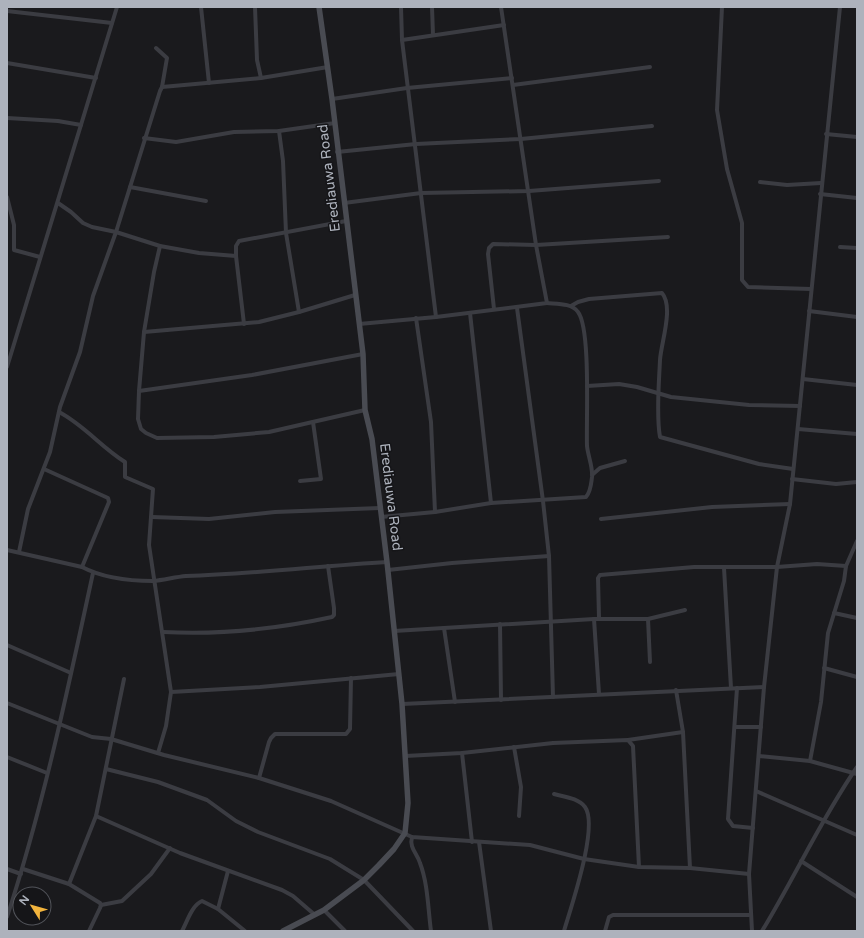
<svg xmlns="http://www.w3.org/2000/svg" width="864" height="938" viewBox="0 0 864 938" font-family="'Varela Round',sans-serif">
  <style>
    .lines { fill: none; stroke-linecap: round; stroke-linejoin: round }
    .street { stroke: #3b3c42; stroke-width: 4 }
    .secondary { stroke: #494b52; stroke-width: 5.5 }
    .labels { text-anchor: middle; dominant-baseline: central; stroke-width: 3; stroke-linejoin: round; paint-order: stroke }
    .street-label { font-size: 14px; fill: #adb2bc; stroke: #151518 }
  </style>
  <rect width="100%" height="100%" fill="#1a1a1d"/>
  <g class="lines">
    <g class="street">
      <path d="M201,7L209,83"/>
      <path d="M255,7L257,60L261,78"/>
      <path d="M401,7L402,40L436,317"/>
      <path d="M432,7L433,35"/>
      <path d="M722,7L717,110L727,169L742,223V280L748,287L811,289"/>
      <path d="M7,11L112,23"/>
      <path d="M402,40L504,25"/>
      <path d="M7,63L96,78"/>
      <path d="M513,85L650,67"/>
      <path d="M162,87L261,78L328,67"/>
      <path d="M332,99L407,88L512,78"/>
      <path d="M7,118L58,121L81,125"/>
      <path d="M279,131L283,161L286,233L299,312"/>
      <path d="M826,134L857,137"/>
      <path d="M144,138L176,142L234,132L279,131L335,123"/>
      <path d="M337,152L416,144L521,139L652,126"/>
      <path d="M760,182L787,185L821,183"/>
      <path d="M130,187L206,201"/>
      <path d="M820,194L857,198"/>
      <path d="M7,197L14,225V250L40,257"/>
      <path d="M58,203L71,212L83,223L92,227L116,232L160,246L199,253L236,256"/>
      <path d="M344,203L421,193L529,191L659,181"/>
      <path d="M160,246L154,272L144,332L139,391L138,419L141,429L146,433L157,438L214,437L269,432L365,410"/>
      <path d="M840,247L857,248"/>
      <path d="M571,306L578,302L589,299L662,293C674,307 661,343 660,360C659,383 656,415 660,437L759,464L793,469"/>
      <path d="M517,308L543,501L549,556L553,697"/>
      <path d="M494,309L488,254L489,248L493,244L536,245L668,237"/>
      <path d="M809,311L857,317"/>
      <path d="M470,313L491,503"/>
      <path d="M416,318L431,422L435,512"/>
      <path d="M244,324L236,256V246L239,241L346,221"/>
      <path d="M359,324L436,317L547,303L536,245L501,7"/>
      <path d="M144,332L259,322L299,312L355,295"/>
      <path d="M7,367L117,7"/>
      <path d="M803,379L857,385"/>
      <path d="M587,386L619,384L637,387L671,397L749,405L800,406"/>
      <path d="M139,391L252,375L363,354"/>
      <path d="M59,412C84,425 101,447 125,462V477L153,489L149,545L171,692L166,726L158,753"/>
      <path d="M798,429L857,434"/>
      <path d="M44,469L108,498L109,502L82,567"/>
      <path d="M592,475L600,468L625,461"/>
      <path d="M792,479L836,484L857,482"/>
      <path d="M300,481L321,479L313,422"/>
      <path d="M152,517L209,519L275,512L380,508"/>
      <path d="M381,517L435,512L491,503L586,497C591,491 591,484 592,477C593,467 588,456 587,446C586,421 591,329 578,312C572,303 557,304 547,303"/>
      <path d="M601,519L712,507L790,504"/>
      <path d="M7,550L82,567C103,578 130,581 153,581C164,580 175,577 186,576C253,574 320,566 387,562"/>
      <path d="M19,552L28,509L50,452L60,407L80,352L93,296L116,232L160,91L162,87L167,58L156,48"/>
      <path d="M724,568L731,688"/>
      <path d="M388,570L452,563L549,556"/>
      <path d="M834,613L857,618"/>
      <path d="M599,618L598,578L600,575L694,567H777L817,564L846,566"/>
      <path d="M594,619L599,694"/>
      <path d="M648,619L650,662"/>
      <path d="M500,624L501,700"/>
      <path d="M444,628L455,702"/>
      <path d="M394,631L594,619H648L685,610"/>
      <path d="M163,632C219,635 277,629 332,617L334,615V608L328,566"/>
      <path d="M7,645L71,673"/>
      <path d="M824,668L857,677"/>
      <path d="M737,688L728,819L733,826L753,828"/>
      <path d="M676,690L683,732L690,868"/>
      <path d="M171,692L260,687L399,674"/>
      <path d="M7,703L92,737L111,739L164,755L259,778L331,801L412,837L530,845L584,859L639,867L690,868L749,874"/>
      <path d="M402,704L764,687"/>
      <path d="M736,727H761"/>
      <path d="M628,740L683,732"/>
      <path d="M514,747L521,787L519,816"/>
      <path d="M462,753L472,842"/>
      <path d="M405,756L462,753L553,743L628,740L633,746L639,867"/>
      <path d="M759,756L810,761L857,774"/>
      <path d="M7,757L47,773"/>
      <path d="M810,761L821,702L828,633L844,581L846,566L857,541"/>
      <path d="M106,769L158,782L207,800L236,821L258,832L330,859L364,880L413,931"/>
      <path d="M259,778L269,742L271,738L275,734H346L350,729L351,678"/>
      <path d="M756,791L857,835"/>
      <path d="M554,794C565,797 578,798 585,807C599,826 571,907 564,931"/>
      <path d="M96,816L180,853L282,890L293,896L315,915"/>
      <path d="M412,837C409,848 417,853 420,863C428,884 428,909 431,931"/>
      <path d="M479,842L491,931"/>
      <path d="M801,861L857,897"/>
      <path d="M7,869L21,874"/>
      <path d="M23,869L69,884L100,903L101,905L100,908L89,931"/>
      <path d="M69,884L96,816L124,679"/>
      <path d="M101,905L122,901L151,874L170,848"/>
      <path d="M218,909L228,871"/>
      <path d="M324,910L345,931"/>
      <path d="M7,917C44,804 68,688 93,573"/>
      <path d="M182,931C187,922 192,905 202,901L218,909L245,931"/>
      <path d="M605,931L609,917L613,915H749"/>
      <path d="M752,931L749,874L764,687L777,567L790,504L840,7"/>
      <path d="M762,931C795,877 821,819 857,767"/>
    </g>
    <path class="secondary" d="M283,931L324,910L364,880L379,865L394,849L405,833L408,803L402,704L387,562L372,439L365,410L363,354L332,99L319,7"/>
  </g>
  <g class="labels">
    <g class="street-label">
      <text transform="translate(329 178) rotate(-97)">Erediauwa Road</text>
      <text transform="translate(391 497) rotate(83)">Erediauwa Road</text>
    </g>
  </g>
  <rect width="864" height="938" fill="none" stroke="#adb2bc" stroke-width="16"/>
  <g transform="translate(32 906) rotate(307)"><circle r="19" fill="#151518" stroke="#52545a"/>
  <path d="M0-3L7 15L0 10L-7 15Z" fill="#f2b43d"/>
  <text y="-6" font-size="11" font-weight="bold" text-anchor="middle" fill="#adb2bc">N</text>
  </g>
</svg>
